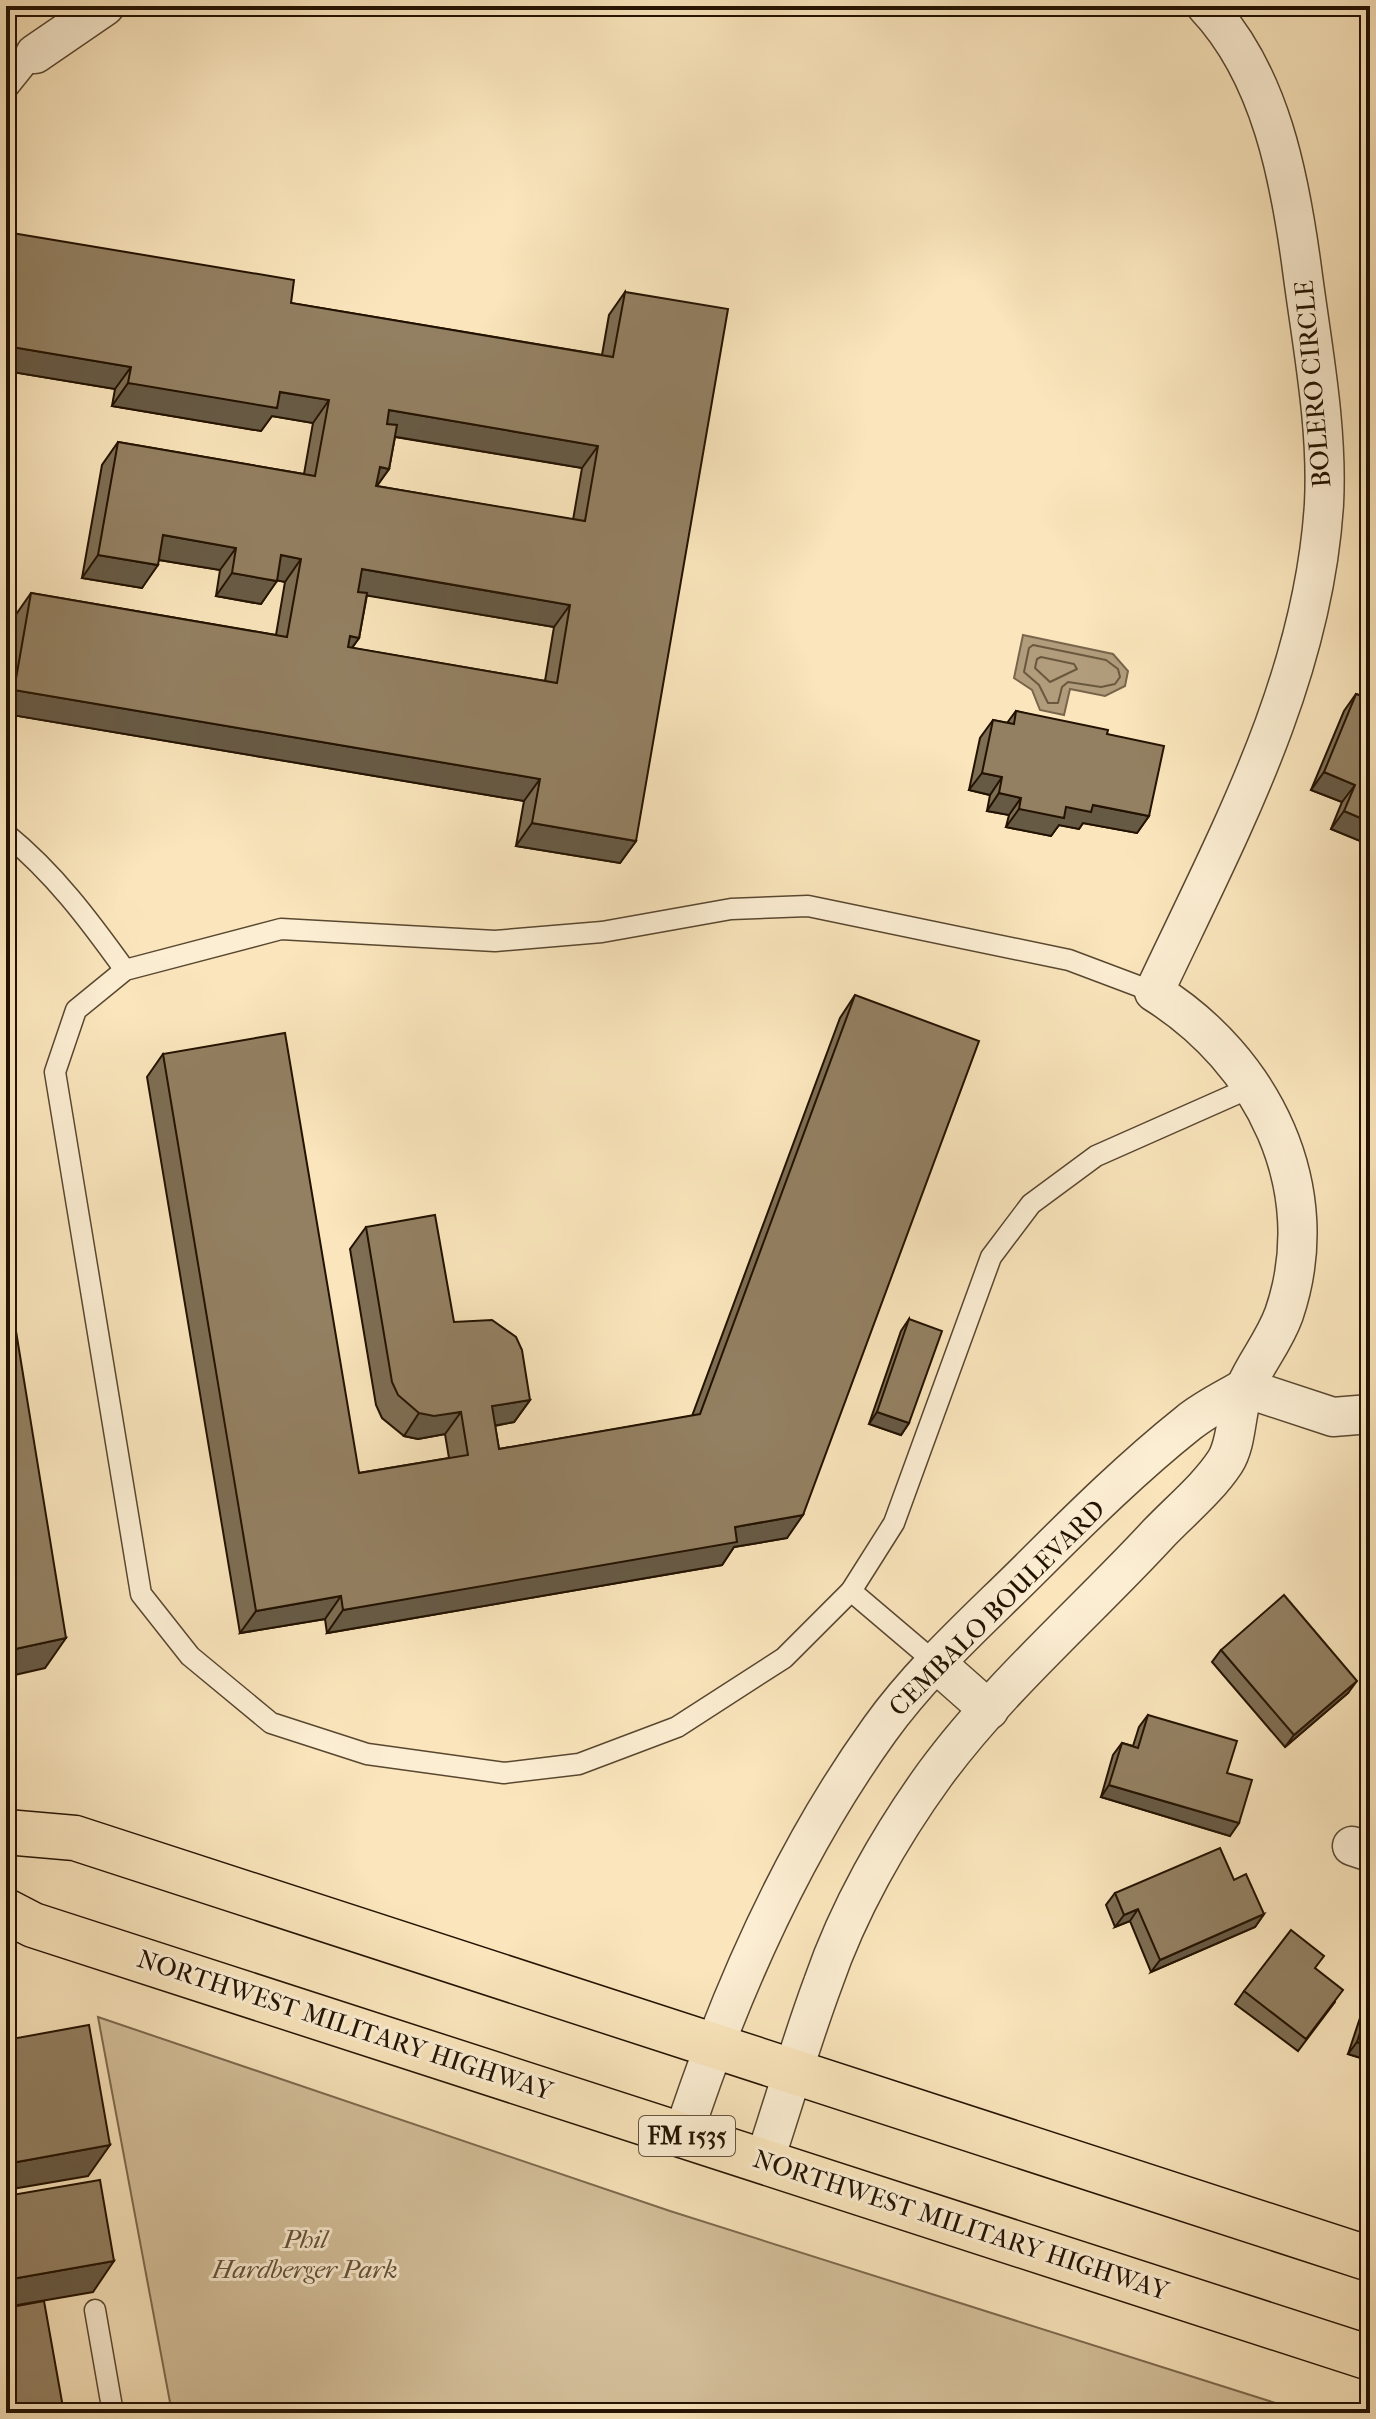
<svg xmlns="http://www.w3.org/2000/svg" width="1376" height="2419" viewBox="0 0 1376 2419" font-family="'IM FELL French Canon',serif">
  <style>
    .green { fill: #d5c19c; stroke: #7c6a4e; stroke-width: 2 }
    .water { fill: #b19d7c; stroke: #78654b; stroke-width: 2 }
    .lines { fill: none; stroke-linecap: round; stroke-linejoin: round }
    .shore { stroke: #6a583e; stroke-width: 2 }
    .service-casing { stroke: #594730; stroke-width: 23 }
    .minor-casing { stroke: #594730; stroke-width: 41 }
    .primary-casing { stroke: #231201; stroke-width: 47 }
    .service { stroke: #fceed3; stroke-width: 20 }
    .minor { stroke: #fceed3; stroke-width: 38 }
    .primary { stroke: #fae5bc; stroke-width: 44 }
    .wall { fill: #7e6e54; stroke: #231201; stroke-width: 2; fill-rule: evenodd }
    .shaded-wall { fill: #675a45; stroke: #231201; stroke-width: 2 }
    .building { fill: #938062; stroke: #231201; stroke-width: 2; fill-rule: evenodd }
    .labels { text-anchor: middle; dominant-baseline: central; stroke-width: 6; stroke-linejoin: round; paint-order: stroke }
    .shield { fill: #fceed3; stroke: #645440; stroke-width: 2 }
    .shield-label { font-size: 24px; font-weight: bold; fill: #231201 }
    .street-label { font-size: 26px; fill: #231201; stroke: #fceed3 }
    .park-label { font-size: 26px; font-style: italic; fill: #614f37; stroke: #fceed3 }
  </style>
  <rect width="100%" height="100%" fill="#fae5bc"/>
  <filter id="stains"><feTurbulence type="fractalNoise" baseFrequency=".0025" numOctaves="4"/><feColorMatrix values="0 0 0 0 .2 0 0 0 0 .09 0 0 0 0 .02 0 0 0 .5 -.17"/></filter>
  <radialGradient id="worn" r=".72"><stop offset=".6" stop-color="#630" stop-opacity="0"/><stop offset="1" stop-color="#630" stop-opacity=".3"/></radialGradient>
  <path class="green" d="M98,2017L670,2211L1307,2413H172Z"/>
  <path class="water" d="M1023,635L1113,654L1128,671L1125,686L1105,696L1070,689L1064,715L1040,710L1032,690L1014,678Z"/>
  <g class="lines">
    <g class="shore">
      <path d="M1033,645L1106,660L1118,669L1120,677L1115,684L1101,687L1068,682L1062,687L1058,703H1048L1039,685L1024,672L1029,648Z"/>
      <path d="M1041,657L1074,664L1077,669L1050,682L1035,668L1037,659Z"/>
    </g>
    <g class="service-casing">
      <g id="service">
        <path d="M6,90L35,54"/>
        <path d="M6,834C54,873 89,920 125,970"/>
        <path d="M1154,992L1069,960L808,906L731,909L602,932L495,941L281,929L125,970L76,1010L55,1072L141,1594L190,1656L271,1723L367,1754L504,1773L579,1764L677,1727L784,1658L851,1591L894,1523L991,1257L1031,1204L1096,1156L1254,1086"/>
        <path d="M851,1591L937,1664"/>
        <path d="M95,2310L113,2413"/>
      </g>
    </g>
    <g class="minor-casing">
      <g id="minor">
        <path d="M35,54L105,6"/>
        <path d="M1245,1388L1333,1417L1370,1414"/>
        <path d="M937,1664L989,1710"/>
        <path d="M1352,1846L1370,1852"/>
        <path d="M683,2135C730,1992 792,1851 880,1729C923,1669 981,1618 1033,1566C1082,1517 1134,1466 1188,1423C1205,1409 1226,1399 1245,1388"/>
        <path d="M764,2162C784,2102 801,2042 823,1983C848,1910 890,1836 935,1774C999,1687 1085,1613 1158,1534C1180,1511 1208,1488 1225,1462C1238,1442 1235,1410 1245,1388C1256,1362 1274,1342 1284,1314C1327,1188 1263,1060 1154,992C1228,835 1313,680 1324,504C1328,426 1312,346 1302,269C1290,179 1271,75 1206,6"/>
      </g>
    </g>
    <g class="primary-casing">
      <g id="primary">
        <path d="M6,1832L75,1838L1370,2259"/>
        <path d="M6,1911L33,1925L1370,2358"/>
      </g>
    </g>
    <use href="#service" class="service"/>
    <use href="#minor" class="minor"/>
    <use href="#primary" class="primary"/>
  </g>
  <g class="wall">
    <path d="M6,232L291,303L602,355L609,315L625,292L636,841L620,863L516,846L524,801L6,714V667L15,616L31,593L276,635L285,582L277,580L261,604L216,596L220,570L159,560L142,588L82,578L102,465L118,442L304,474L313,423L272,416L261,431L112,406L115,389L6,371ZM395,437L582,468L573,520L377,486L389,469ZM367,595L554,627L545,681L352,648L359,638Z"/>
    <path d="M1356,694L1370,699V845L1331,829L1342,802L1311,790L1344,711Z"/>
    <path d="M1016,711L1107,734L1149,816L1137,833L1083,823L1079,829L1059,825L1051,836L1006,827L1009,815L987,811L990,795L969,790L980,738L993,720L1007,723Z"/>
    <path d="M855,995L787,1538L734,1547L722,1565L327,1633L325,1619L240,1633L147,1077L163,1054L359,1473L449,1458L445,1434L418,1439L404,1436L382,1418L376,1405L350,1249L366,1227L454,1322L530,1400L514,1422L495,1426L499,1449L692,1416L840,1018Z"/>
    <path d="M909,1319V1423L901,1435L869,1424L901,1331Z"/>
    <path d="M1221,1650L1348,1693L1285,1747L1212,1662Z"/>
    <path d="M1148,1715L1227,1773L1230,1836L1101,1797L1113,1755L1122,1743L1133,1746L1139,1727Z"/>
    <path d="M1234,1880L1264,1914L1255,1927L1151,1972L1130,1921L1115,1927L1106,1905L1115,1893Z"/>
    <path d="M1315,1968L1335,2002L1298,2051L1235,2004L1244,1991Z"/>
    <path d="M1370,1988V2061L1348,2054Z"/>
  </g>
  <g class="shaded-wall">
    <path d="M6,346L131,367L115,389L6,371Z"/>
    <path d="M128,383L280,392L329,400L313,423L272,416L261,431L112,406Z"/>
    <path d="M389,410L598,446L582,468L373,433Z"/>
    <path d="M380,467L389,469L373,491Z"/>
    <path d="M163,535L236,548L220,570L147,558Z"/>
    <path d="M98,555L158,565L142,588L82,578Z"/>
    <path d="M281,555L301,559L285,582L265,578Z"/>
    <path d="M362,569L570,605L554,627L346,592Z"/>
    <path d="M232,573L277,581L261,604L216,596Z"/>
    <path d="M350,636L359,638L343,660Z"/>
    <path d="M14,690L540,779L524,801L6,714V701Z"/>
    <path d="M1324,772L1355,785L1342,802L1311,790Z"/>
    <path d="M982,773L1002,777L990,795L969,790Z"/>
    <path d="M999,793L1021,798L1009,815L987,811Z"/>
    <path d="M1093,805L1149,816L1137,833L1083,823L1079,829L1059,825L1051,836L1006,827L1019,809Z"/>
    <path d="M1344,811L1370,822V845L1331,829Z"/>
    <path d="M532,823L636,841L620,863L516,846Z"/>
    <path d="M530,1400L514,1422L476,1429L492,1406Z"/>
    <path d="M461,1412L445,1434L418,1439L404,1436L419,1413Z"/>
    <path d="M877,1412L909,1423L901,1435L869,1424Z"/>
    <path d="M803,1515L787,1538L734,1547L722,1565L327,1633L343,1610L735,1527Z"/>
    <path d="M341,1596L325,1619L240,1633L256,1611Z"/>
    <path d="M66,1638L45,1668L6,1677V1651Z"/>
    <path d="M1357,1681L1348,1693L1285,1747L1294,1735Z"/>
    <path d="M1109,1785L1239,1823L1230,1836L1101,1797Z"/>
    <path d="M1138,1909L1130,1921L1115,1927L1124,1915Z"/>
    <path d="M1264,1914L1255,1927L1151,1972L1160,1960Z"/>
    <path d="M1357,2042L1370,2046V2061L1348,2054Z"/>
    <path d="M110,2145L88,2176L6,2190V2164Z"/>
    <path d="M114,2261L93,2292L6,2307V2280Z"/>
  </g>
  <g class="building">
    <path d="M6,232L294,280L291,303L613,357L625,292L728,309L636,841L532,823L540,779L14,690L31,593L287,637L301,559L281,555L277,581L232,573L236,548L163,535L158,565L98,555L118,442L315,476L329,400L280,392L277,408L128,383L131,367L6,346ZM389,410L598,446L585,521L376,486L380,467L389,469L397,425L387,424ZM362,569L570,605L557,683L348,647L350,636L359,638L367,593L358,592Z"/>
    <path d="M1356,694L1370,699V822L1344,811L1355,785L1324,772Z"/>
    <path d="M1016,711L1108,730L1107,734L1164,746L1149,816L1093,805L1091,812L1066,807L1064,818L1019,809L1021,798L999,793L1002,777L982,773L993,720L1014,724Z"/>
    <path d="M855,995L979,1041L803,1515L735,1527L737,1542L343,1610L341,1596L256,1611L163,1054L285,1033L359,1473L468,1455L461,1412L434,1416L419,1413L398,1395L392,1382L366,1227L435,1215L454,1322L492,1320L516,1337L522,1350L530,1400L492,1406L499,1449L700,1414Z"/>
    <path d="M909,1319L942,1331L909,1423L877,1412Z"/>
    <path d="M15,1325L66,1638L6,1651V1326Z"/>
    <path d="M1284,1595L1357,1681L1294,1735L1221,1650Z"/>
    <path d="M1148,1715L1237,1741L1227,1773L1252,1780L1239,1823L1109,1785L1122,1743L1138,1748Z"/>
    <path d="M1220,1848L1234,1880L1246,1874L1264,1914L1160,1960L1138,1909L1124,1915L1115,1893Z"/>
    <path d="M1291,1930L1324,1956L1315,1968L1343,1990L1306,2039L1244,1991Z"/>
    <path d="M1370,2002V2046L1357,2042Z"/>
    <path d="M89,2025L110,2145L6,2164V2040Z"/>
    <path d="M100,2180L114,2261L6,2280V2196Z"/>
    <path d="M44,2301L64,2413H6V2308Z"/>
  </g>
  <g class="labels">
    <rect class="shield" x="639" y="2116" width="96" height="40" rx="6"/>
    <g class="shield-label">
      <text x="687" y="2136">FM 1535</text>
    </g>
    <g class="street-label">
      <text transform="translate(1313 384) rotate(-95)">BOLERO CIRCLE</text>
      <text transform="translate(997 1608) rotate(-45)">CEMBALO BOULEVARD</text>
      <text transform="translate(345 2025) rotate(18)">NORTHWEST MILITARY HIGHWAY</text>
      <text transform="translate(961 2225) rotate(18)">NORTHWEST MILITARY HIGHWAY</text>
    </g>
    <g class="park-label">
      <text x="305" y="2239">Phil<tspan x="305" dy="30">Hardberger Park</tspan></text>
    </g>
  </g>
  <rect width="1376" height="2419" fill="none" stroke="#fae5bc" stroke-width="32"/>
  <rect x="8" y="8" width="1360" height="2403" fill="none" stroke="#231201" stroke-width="4"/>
  <rect x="16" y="16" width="1344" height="2387" fill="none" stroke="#231201" stroke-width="2"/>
  <rect width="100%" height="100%" filter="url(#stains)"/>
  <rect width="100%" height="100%" fill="url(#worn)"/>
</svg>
